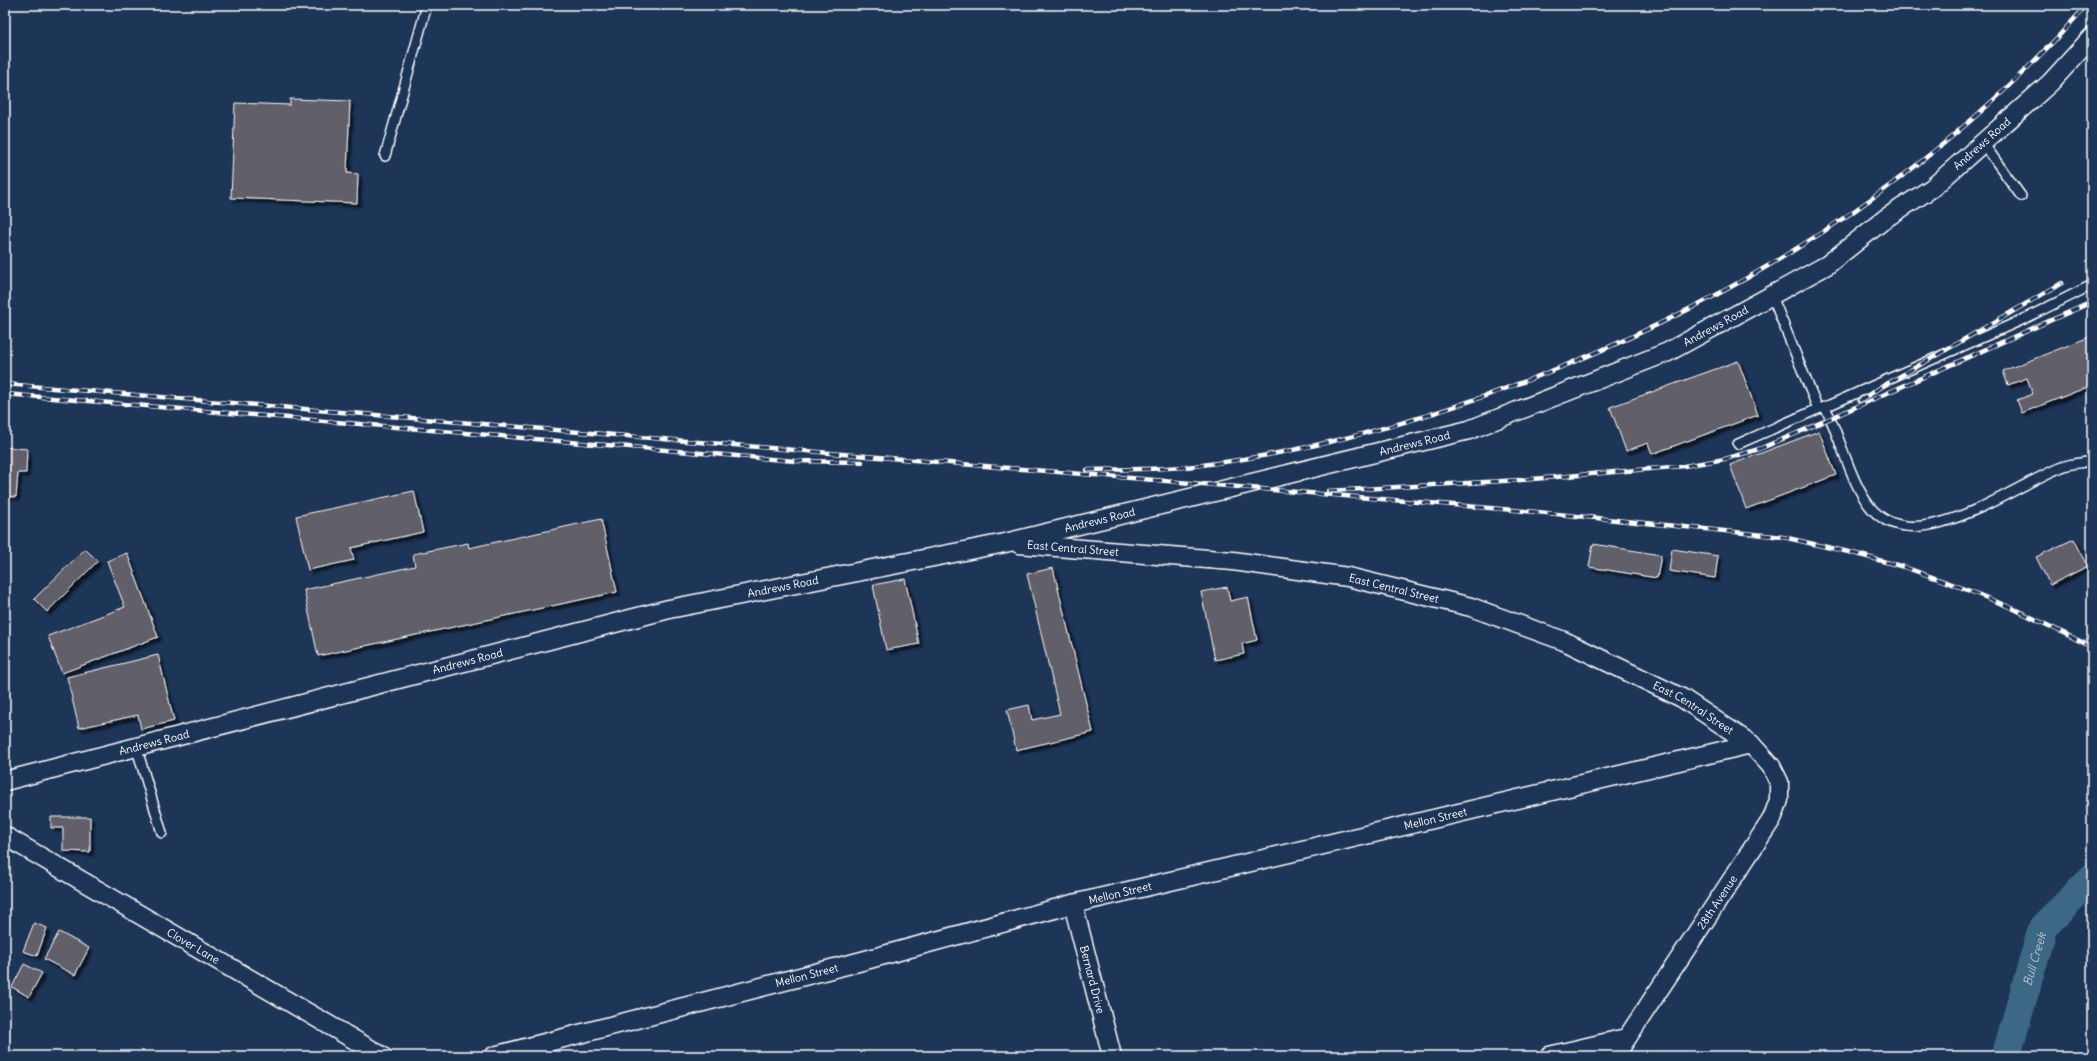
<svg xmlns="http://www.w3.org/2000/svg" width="2097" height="1061" viewBox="0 0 2097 1061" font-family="Delius,sans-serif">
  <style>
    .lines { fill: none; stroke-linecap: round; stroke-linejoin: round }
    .river { stroke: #3e6885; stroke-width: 29 }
    .building { fill: #605e6b; stroke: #fff; filter: url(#shadow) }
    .lane-casing { stroke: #fff; stroke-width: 12 }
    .street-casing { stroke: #fff; stroke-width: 21 }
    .lane { stroke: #1d3557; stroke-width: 9 }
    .street { stroke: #1d3557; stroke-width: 18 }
    .rail-casing { stroke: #fff; stroke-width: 4.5 }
    .rail { stroke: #1d3557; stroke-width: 3; stroke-dasharray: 9; stroke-linecap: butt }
    .labels { text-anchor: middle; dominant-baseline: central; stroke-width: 3; stroke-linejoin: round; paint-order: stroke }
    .street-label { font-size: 11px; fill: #fff; stroke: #1d3557 }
    .water-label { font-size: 12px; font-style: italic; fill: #b2c3ce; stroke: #1d3557 }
  </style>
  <defs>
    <filter id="shadow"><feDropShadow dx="3.5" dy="3.5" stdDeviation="1" flood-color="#0009"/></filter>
  </defs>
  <rect width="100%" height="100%" fill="#1d3557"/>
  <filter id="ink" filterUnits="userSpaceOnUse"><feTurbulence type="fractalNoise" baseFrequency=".025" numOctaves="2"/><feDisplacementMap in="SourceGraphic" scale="8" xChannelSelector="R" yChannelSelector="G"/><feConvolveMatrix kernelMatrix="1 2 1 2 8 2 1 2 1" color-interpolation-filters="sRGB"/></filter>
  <g filter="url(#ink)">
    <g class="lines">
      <path class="river" id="s1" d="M2006,1056L2043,927L2092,879"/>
    </g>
    <g class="building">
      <path d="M290,99L350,101L347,173L358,174L357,203L231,198L235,103L290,105Z"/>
      <path d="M2092,336V392L2090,386L2022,413L2017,400L2033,394L2027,378L2008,385L2003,371Z"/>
      <path d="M1738,361L1758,415L1652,454L1648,443L1626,451L1610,407Z"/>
      <path d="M1819,431L1836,475L1746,509L1730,465Z"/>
      <path d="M5,447L27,449L26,473H18L16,497L5,496Z"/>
      <path d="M414,491L423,532L351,548L354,560L308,570L296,516Z"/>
      <path d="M601,519L617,592L318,656L304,590L415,566L413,554L468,543L469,548Z"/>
      <path d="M2074,539L2088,566L2050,585L2036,557Z"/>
      <path d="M1593,544L1661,555L1657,578L1589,567Z"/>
      <path d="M85,549L98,561L47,612L34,599Z"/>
      <path d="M1672,549L1718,556L1715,578L1669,571Z"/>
      <path d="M127,553L158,637L62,673L48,636L125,607L107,561Z"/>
      <path d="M1053,568L1093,732L1016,750L1007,710L1029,705L1032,720L1060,714L1027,574Z"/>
      <path d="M905,579L919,644L886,650L873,585Z"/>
      <path d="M1227,587L1230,601L1248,597L1257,640L1242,644L1244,654L1215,660L1201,592Z"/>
      <path d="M158,655L174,721L141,729L138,715L79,728L67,677Z"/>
      <path d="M51,817H90V852L63,851V828H51Z"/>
      <path d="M34,923L47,928L37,956L23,951Z"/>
      <path d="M59,932L89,948L75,975L44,959Z"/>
      <path d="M24,964L42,973L29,997L12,987Z"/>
    </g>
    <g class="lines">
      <g class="lane-casing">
        <g id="lane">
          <path d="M1983,143L2021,196"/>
          <path d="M385,156L427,5"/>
          <path d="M1772,296L1818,409L1825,407L2024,319L2092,285"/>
          <path d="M1825,407C1840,436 1852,487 1872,509C1917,560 2014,485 2062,467C2071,463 2083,463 2092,461"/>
          <path d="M1738,444L1818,409"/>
          <path d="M136,746L162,833"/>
        </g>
      </g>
      <g class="street-casing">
        <g id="street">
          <path id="s2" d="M1019,544L1233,561L1348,577L1471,607L1564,641L1682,698L1751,744L1771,766L1779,782V800L1772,819L1615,1056"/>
          <path id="s3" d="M5,781L669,609L1005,543L1469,430L1668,352L1827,265L1886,218L1932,188L2050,83L2092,37"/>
          <path id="s4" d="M5,836L382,1056"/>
          <path id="s5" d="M1073,904L1112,1056"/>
          <path id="s6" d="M494,1056L862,961L1073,904L1751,744"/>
          <path d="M1549,1056L1626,1038"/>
        </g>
      </g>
      <use href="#lane" class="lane"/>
      <use href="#street" class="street"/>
      <g class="rail-casing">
        <g id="rail">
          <path d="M5,384L1537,512L1783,537L1853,553L1904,567L1955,585L2012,608L2092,647"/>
          <path d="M5,394L795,461L862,462"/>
          <path d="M1859,401L1878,389L2062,283"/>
          <path d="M1087,470C1123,469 1159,470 1195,466C1312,452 1426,420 1536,377C1746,296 1937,175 2087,5"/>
          <path d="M1328,491L1521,480L1684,466L1725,459L1759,449L1795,434L2092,302"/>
        </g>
      </g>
      <use href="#rail" class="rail"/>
    </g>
  </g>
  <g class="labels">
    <g class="street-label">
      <text stroke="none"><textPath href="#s3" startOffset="2098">Andrews Road</textPath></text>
      <text stroke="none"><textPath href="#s3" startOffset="1774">Andrews Road</textPath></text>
      <text stroke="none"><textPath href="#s3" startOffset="1450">Andrews Road</textPath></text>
      <text stroke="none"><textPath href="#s3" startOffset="1126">Andrews Road</textPath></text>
      <text stroke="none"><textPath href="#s2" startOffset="54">East Central Street</textPath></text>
      <text stroke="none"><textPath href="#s3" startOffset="802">Andrews Road</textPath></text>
      <text stroke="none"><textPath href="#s2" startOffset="378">East Central Street</textPath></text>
      <text stroke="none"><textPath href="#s3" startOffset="478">Andrews Road</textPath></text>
      <text stroke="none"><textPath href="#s2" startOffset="702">East Central Street</textPath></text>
      <text stroke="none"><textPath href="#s3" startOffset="154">Andrews Road</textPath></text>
      <text stroke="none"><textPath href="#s6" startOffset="971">Mellon Street</textPath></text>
      <text stroke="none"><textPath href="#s6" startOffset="647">Mellon Street</textPath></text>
      <text transform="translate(1717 902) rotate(-56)">28th Avenue</text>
      <text stroke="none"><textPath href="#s4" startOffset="218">Clover Lane</textPath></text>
      <text stroke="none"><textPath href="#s6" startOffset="323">Mellon Street</textPath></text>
      <text stroke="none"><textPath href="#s5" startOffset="78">Bernard Drive</textPath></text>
    </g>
    <g class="water-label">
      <text stroke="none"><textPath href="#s1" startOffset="101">Bull Creek</textPath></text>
    </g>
  </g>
  <rect width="2097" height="1061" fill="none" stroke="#1d3557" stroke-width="20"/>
  <rect x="10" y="10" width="2077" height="1041" fill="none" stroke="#fff" stroke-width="1.5" filter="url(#ink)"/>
</svg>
